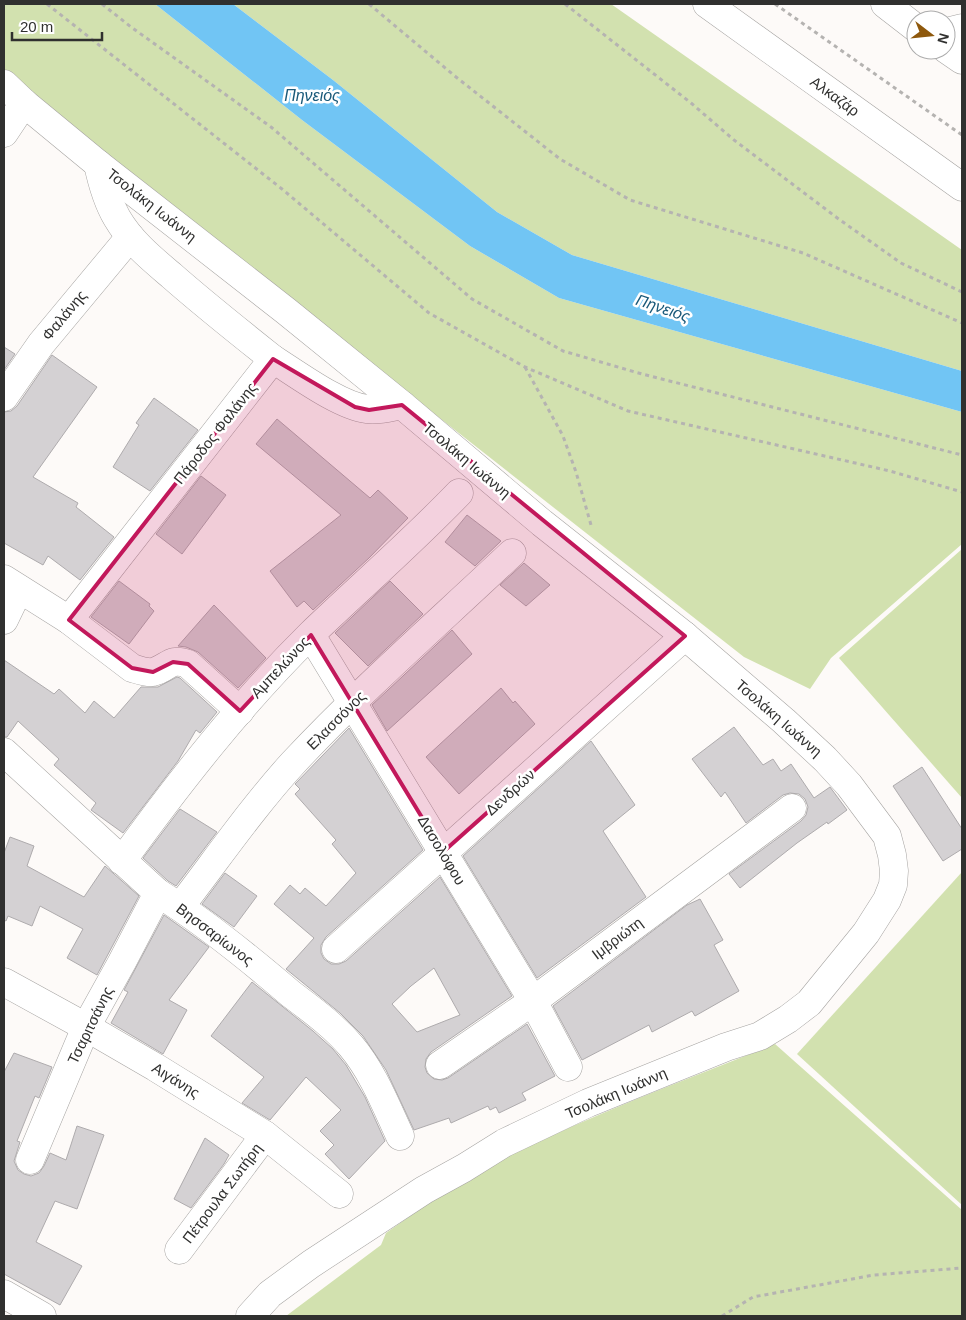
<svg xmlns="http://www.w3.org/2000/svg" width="966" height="1320" viewBox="0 0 966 1320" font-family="Helvetica,sans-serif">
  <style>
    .green { fill: #d2e1af }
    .water { fill: #71c5f4 }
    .building { fill: #d4d1d3; stroke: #aeabad; fill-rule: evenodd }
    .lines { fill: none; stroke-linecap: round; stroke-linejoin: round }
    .minor-casing { stroke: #a6a4a2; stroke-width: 29 }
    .tertiary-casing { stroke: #a6a4a2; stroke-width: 29 }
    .path { stroke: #b5b3b1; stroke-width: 3; stroke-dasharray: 4 4; stroke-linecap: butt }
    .minor { stroke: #fff; stroke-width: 28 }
    .tertiary { stroke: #fff; stroke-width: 28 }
    .marked { fill: #c2185b; fill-opacity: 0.2; stroke: #c2185b; stroke-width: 4; stroke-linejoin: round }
    .labels { text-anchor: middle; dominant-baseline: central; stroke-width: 5; stroke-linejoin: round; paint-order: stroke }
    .street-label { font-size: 15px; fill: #30302f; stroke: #fff }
    .water-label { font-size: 16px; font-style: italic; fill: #1a5a7a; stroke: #fff }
  </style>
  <rect width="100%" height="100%" fill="#fdfaf8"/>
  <g class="green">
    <path d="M4,4H155L302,120L470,246L559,298L962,412V544L831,658L810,689L744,657L4,76Z"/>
    <path d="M233,4H611L962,250V371L572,255L497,212L333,80Z"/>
    <path d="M962,549V798L839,658Z"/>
    <path d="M962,872V1205L797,1054Z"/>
    <path d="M775,1044L962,1210V1316H286L381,1245L386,1233C420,1209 454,1184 491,1165C582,1118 680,1082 775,1044Z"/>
  </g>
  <path class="water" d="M155,4H233L333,80L497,212L572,255L962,371V412L559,298L470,246L302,120Z"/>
  <g class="building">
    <path d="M4,347L15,354L4,370Z"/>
    <path d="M52,355L97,387L33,477L78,503L76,507L114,537L80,580L48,556L43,565L4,543V412L11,411L17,406Z"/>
    <path d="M154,398L198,430L150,491L113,467L139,425L136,423Z"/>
    <path d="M277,419L370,498L378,490L408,518L369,558L313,610L304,601L297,607L270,571L341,515L256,444Z"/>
    <path d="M201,476L226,495L182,554L156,534Z"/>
    <path d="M467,515L501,541L475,566L445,542Z"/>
    <path d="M524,563L550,585L526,606L500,585Z"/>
    <path d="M119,581L150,604L149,606L154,611L129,644L91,617Z"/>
    <path d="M390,581L423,614L368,666L335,633Z"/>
    <path d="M214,605L266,658L238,688L198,652L186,647L178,646Z"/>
    <path d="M452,630L472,654L387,731L372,705Z"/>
    <path d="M4,660L54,694L59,689L85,713L94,701L114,718L141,687H158L177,677L180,678L217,712L200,733L196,730L178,761L123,833L91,810L96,803L54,765L59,759L18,721L7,737H4Z"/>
    <path d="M501,688L513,703L515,701L535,724L459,794L426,757Z"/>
    <path d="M734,727L763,765L773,759L781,771L791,764L814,798L830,787L847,810L828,824L827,822L797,843L740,888L729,874L801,821L806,815L808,807L805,799L799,794L790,793L783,795L746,823L725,792L721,797L692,759Z"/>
    <path d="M349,728L423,850L326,937L321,945V953L324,959L331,964H339L346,961L440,877L512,996L431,1052L426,1059L425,1067L427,1073L434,1079L442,1080L448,1078L527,1024L555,1076L522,1093L526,1100L499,1113L496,1107L490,1110L488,1106L451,1123L449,1118L414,1130L386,1070L363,1036L340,1013L286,969L314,938L274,904L290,885L300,894L305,888L326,906L356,873L332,844L336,840L295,794L300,789L295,784ZM434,968L460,1015L417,1032L392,1004L411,986Z"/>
    <path d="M591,741L635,805L603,831L646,897L537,978L463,856Z"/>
    <path d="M922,767L962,829V849L943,861L893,786Z"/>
    <path d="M180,809L217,832L176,886L168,881L143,858Z"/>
    <path d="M10,837L34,846L27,866L84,897L105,866L139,896L97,975L67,958L83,929L40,906L32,926L8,916L6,921L4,920V853Z"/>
    <path d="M225,873L257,896L234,927L202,904Z"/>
    <path d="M700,899L723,940L714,945L739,991L695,1016L692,1011L652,1032L649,1025L582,1060L553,1006L687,905Z"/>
    <path d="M164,915L209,947L169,1000L187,1010L163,1054L111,1023L128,992L124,990Z"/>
    <path d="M252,982L313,1031L333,1049L346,1065L365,1097L385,1141L349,1179L325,1154L334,1145L320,1131L341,1110L306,1077L270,1120L242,1103L264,1077L211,1036Z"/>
    <path d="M14,1053L52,1067L39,1098L35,1096L17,1141L20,1142L14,1161L18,1170L24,1174L31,1176L39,1173L44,1166L50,1153L66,1160L77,1126L104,1135L77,1209L55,1201L36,1242L82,1266L60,1305L4,1274V1072Z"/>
    <path d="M205,1138L229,1155L224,1164L191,1208L174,1199Z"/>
  </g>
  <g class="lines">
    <g class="minor-casing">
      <g id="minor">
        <path d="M885,4L916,28"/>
        <path d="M946,32L962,28"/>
        <path d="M946,49L962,60"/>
        <path d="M4,133L24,103"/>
        <path d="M98,164C102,183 107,201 117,218C131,242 152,259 172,276C205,305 239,332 273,359"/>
        <path d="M4,397L41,344L130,237"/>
        <path d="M4,579L69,620L132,668C139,670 146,673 153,672C169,668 169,657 188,664L240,711"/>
        <path d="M4,620L19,589"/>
        <path d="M69,620L273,359C297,374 340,406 367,409C378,411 391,407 402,405"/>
        <path d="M311,635L533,1001L568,1067"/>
        <path d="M4,752L158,893C205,922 249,958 291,994C312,1010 334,1026 351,1046C373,1072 386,1106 400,1136"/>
        <path d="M122,861C180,781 241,703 311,634C360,587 412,542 459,493"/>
        <path d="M180,907C217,859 252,808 293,763C362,689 439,622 512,553"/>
        <path d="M336,949L685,636"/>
        <path d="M4,982L86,1027L155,1067L265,1135L339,1194"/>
        <path d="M440,1065L533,1001L792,808"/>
        <path d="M30,1160L86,1027L122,962L158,893"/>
        <path d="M179,1250L265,1135"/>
        <path d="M4,1294L42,1316"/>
      </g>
    </g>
    <g class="tertiary-casing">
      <g id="tertiary">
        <path d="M707,4L962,187"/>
        <path d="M4,84L24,103L98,164L286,311L402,405L542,523L685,636L784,721L825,759L849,785L887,836L892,855L894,871L893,885L887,900L866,933L809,1003L788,1019L760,1036L726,1047L588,1103L504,1143L464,1168L424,1190L311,1264L270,1294L250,1316"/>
      </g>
    </g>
    <g class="path">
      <path d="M47,4L282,189L429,313L525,367L628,411L890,471L962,492"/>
      <path d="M102,4L131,27L271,127L472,299L563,351L642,374L962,455"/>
      <path d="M369,4L456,77L560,159L630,200L803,253L962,323"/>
      <path d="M565,4L691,103L734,140L840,220L901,263L962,292"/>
      <path d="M775,4L962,135"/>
      <path d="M525,367L563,436L576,472L591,525"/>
      <path d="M722,1316L753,1297L874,1275L962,1268"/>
    </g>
    <use href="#minor" class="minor"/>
    <use href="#tertiary" class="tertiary"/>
  </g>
  <path class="marked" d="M273,359L355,407L369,410L402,405L685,636L443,852L311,635L240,711L188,664L173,662L153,672L132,668L69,620Z"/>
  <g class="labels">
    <g class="street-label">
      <text transform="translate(835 96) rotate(36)">Αλκαζάρ</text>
      <text transform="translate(152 205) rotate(38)">Τσολάκη Ιωάννη</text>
      <text transform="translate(64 315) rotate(-50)">Φαλάνης</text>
      <text transform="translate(215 433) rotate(-52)">Πάροδος Φαλάνης</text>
      <text transform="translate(467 460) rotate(40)">Τσολάκη Ιωάννη</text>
      <text transform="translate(280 667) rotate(-47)">Αμπελώνος</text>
      <text transform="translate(779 718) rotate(41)">Τσολάκη Ιωάννη</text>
      <text transform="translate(336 720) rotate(-45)">Ελασσόνος</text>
      <text transform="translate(510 792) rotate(-42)">Δενδρών</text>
      <text transform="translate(442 850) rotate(59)">Δασολόφου</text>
      <text transform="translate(215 934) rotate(37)">Βησσαρίωνος</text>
      <text transform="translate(617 938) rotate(-37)">Ιμβριώτη</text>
      <text transform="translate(90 1025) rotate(-64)">Τσαριτσάνης</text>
      <text transform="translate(176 1080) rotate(32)">Αιγάνης</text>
      <text transform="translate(616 1093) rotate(-23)">Τσολάκη Ιωάννη</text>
      <text transform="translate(222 1193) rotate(-53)">Πέτρουλα Σωτήρη</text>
    </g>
    <g class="water-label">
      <text x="312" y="95">Πηνειός</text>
      <text transform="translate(663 308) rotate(19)">Πηνειός</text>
    </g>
  </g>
  <rect width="966" height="1320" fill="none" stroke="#30302f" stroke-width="10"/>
  <g transform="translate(931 35) rotate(106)"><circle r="24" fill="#ffffff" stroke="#acacac"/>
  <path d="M0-4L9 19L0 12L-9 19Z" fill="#8e580c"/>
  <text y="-8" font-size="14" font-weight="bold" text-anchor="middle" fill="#30302f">N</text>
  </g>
  <path d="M12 32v8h90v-8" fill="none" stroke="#30302f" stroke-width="2.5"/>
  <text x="20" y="32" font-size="15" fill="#30302f" stroke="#ffffff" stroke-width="4" paint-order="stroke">20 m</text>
</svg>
